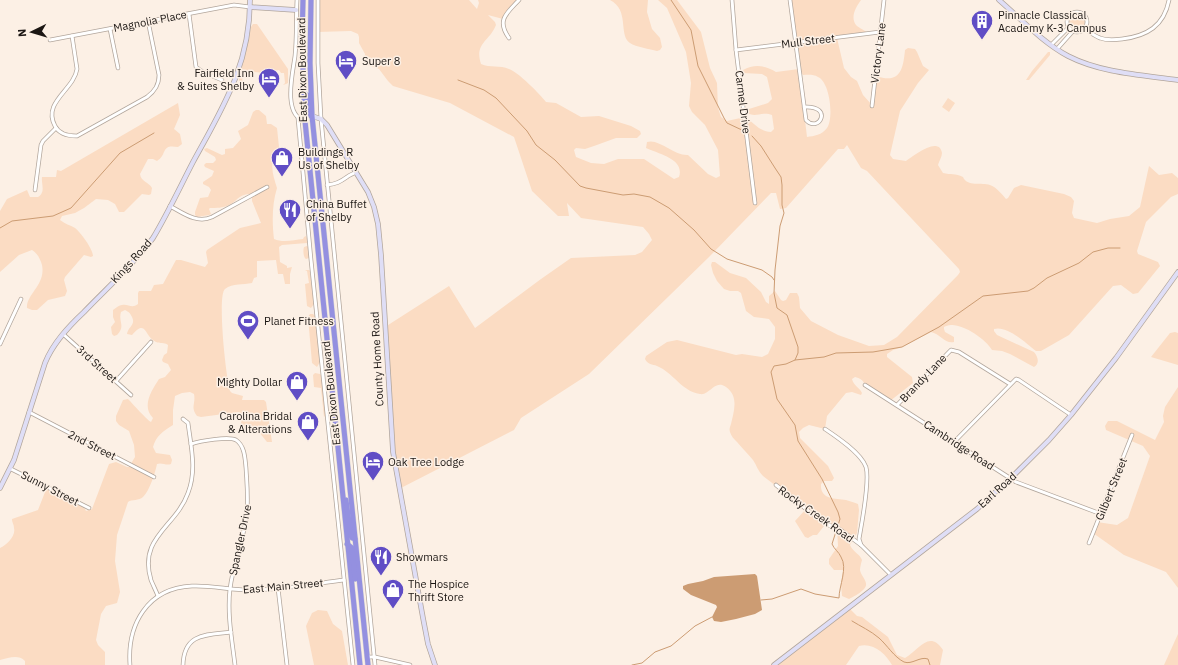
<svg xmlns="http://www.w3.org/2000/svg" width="1178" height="665" viewBox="0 0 1178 665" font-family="'IBM Plex Sans',sans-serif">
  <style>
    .green { fill: #fbdcc3 }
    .water { fill: #cc9c73 }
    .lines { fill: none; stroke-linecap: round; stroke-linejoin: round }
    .stream { stroke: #cc9c73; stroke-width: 1 }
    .street-casing { stroke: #b2a69c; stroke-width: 4.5 }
    .secondary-casing { stroke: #b2a69c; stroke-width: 5.5 }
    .highway-casing { stroke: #d6d5d5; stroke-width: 6 }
    .street { stroke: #fff; stroke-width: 3 }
    .secondary { stroke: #dfdef6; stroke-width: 4 }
    .highway { stroke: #9490e0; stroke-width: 5 }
    .labels { text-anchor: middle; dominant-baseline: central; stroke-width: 3; stroke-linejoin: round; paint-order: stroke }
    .poi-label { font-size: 11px; fill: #1b1613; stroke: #fcf0e5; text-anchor: start }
    .street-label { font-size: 11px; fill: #1b1613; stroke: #fcf0e5 }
  </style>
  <rect width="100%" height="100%" fill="#fcf0e5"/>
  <g class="green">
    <path d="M318,0H469L477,9L479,3L478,0H519L503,19L488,15L495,22L496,25C490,41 474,43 481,64C490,68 500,65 509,69C518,72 540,94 546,102L556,103L581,117L599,116L631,126L640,131L641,134L637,138H616L594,146L585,149L576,148L574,150L576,157L591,163L604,164L618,159H644L674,179L679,177C685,159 659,154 646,148L647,142C659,138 674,156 688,155L708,174L716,178L720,176L718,150L705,125L692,112L689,106L691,83L686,52L667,8L658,0H677L701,32L710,68L717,83L718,108L721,117L727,121L745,117C755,123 758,131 771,132L774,129L772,115C763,111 755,118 748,113L749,109L768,103L772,99L767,77L762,74L743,73V70C754,64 765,65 776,72L799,69L807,137C814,136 822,135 827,128C834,118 830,82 818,77C813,74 808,75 803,75L801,72L790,0H861C856,7 850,17 856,25C859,28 866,31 870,34L837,38L844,68L851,77L857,81L863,95L872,105L876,76C900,84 903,70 905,50L908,48L915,49L917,52L923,66L929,70L918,83L900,111L890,155L893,159L906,161C912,157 939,135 942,153C942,157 939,161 938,165L943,173C951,175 955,173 963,177C967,187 982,182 990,185C996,187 1002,194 1006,199L1008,198L1014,188L1021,185L1064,194L1071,197L1074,201L1072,213L1074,218L1097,223L1110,219L1129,216L1140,207L1149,166L1159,175L1172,173L1178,178V194L1171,197L1146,222L1137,251L1138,254L1158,262L1160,266L1138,293L1133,294L1121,285L1113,286L1069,335L1041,351H1036C1026,343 1007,325 994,329V331L997,335L1034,352C1038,357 1040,363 1034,367L1010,354L1002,351L992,350C986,339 963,324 951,325C948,325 946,326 944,327V329L945,332L954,337V342C945,344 940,334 931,332L902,347L893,350L887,354V357L912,377L913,383L890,401L865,385C863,380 860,378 855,377L852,379C853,385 860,388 862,393L861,395L852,392L846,393L827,416L825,429L809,425L803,428L799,432L800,438L828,466L834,478L832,481H824L821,484C820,500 835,498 846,500C850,501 855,503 858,504L859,510L857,533L850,545C853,552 860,554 862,560C861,564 860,567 860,570C861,577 871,583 863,590C859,594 854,596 849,599L842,596L841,584L843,570H834L829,564V559L838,546L837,527L828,525L824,526L817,535H813L808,538L805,537L795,521L806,509L763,476C758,471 757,466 753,460C748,454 742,448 737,442C734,439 731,436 730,432C729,429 730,427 731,424C734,411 739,396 726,387C714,379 710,396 700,394C681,391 674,373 657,366C652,364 648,365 645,359L646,356L667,342L677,340L736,355L742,354L762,357L768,354L775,339V327L769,319L754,317L746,311L741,293L738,291H730L724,289L717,281L713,273L711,265L712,262H715L730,273L746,278L761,292L766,302L769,304V296L775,291L781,300L783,301L786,300L790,293H797L799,297L800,308L811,321L838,335L869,346L884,345L897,337L958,275L960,272L959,269L867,171L861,168L847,145L844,149H838L786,208L780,209L776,193H771L709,257L589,374L521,418L514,430L399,489L395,470L385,327L449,286L475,328L541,279L571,258L635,255L642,252L652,240L649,234L643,227L581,218L567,203L569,216H558L532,191L514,137L450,103L393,86L388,81L379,69L365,64L364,60L365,54L359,43V37L358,34L351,31L317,32Z"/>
    <path d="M610,0H648L647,12L652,29L660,38L662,47L660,50L657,51C650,49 636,47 630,43C618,35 630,10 610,0Z"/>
    <circle cx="1077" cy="22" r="8"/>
    <path d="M253,24H257L288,69V83L286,84L283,85L285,83L284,73H281L279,70L266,73L253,72L251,75L245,72L242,80L244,82V83L239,81V78L251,27Z"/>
    <path d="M1048,52H1050V55L1029,80H1026L1032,71Z"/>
    <path d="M948,98L955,103L949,112L942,107Z"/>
    <path d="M178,103L180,115L174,129L180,134L182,144L178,147C160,144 168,154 157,161L153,159H148L140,174C141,182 149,182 152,188L151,194L149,195L142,194L124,212H119L115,204L108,200L96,199L84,208L75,213L62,216L60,220C65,224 70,225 75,228C81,233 93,249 93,256L91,257L84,255L65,277L64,280L67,291L65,296L48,300L37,310H32L27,308C26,294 46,285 42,265C40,258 37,253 32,250L19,255L0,272V211L7,199L27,190L30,197H38C46,192 41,184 42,177H56L57,170L61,171Z"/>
    <path d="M256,110H259L266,116L267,124H271L277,128L279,147L280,150H290L292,153L289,156L274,157C270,168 274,178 277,188C272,204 272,223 274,239C283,243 294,240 303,239L304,237L306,236L308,241L307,243L282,245L279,247L280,262L287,266V268L292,267L290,274V284H285L283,274H278L276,260L257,261V277L254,278L252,283C243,285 233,283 225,289C217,295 226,378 230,391L232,393L243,396L242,400H264L266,402L272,442H267L259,432L251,429L246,433L242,432C238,427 243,421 242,415L239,412L201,417L197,416C190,407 196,404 194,394L190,392L182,393L175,396L173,410V425C163,431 156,436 153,447L156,453L170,455L172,460L171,464C166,466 162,462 157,464C155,473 150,490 143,497C139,501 132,499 128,502L117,535L115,561L120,592L117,603L106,606L101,614L96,640L98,645L105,652V665H25V661C18,654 9,658 0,660V548C7,545 16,536 14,528C14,524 12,523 12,519L38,510L47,487L83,505L86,511L92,509L109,464L116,462L127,467H129L135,457L134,445L129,431L119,425L116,421V416L123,400L128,399C132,403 148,421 151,422L153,418C141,406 152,390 159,379L165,377L171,370L168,364L163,362L162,360L164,355L167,353L168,345C164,342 160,344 156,342C144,337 147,318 132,335L127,334C128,327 136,325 132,317C130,313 129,312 125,310L121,312C118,322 126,326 117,335L114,336L112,334L111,327L115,322L113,317V310C127,298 129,311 138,304V293L139,291H151L154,285L163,284L176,260H181L205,267L208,263L206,252L207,250L240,228L261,223L252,201V196L251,194C238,194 238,201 229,205C223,208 216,208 210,208L209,209L211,214L209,215L197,217L195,215V212L200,198L208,197L211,190L209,187L203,184V182L212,176L214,171L205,167L204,165L206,163H213L216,160L215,157L205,151L204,149L207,148L222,155L225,154V149L233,148L241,139L238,131L248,125L253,112Z"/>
    <path d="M307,246L309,248V258L306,259C303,257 303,250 304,247Z"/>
    <path d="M305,270H309L310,271L314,304L311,308L307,306L305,284L309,283L307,271Z"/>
    <path d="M310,314H313L316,317L320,362L317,367L312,363L308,317Z"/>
    <path d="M1175,332L1178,333V365L1151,357L1170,333Z"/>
    <path d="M315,373L320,374L322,377L326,415L324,417L321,388L314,387L313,375Z"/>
    <path d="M1178,387V588L1166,572L1124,555L1093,533L1097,522L1117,525L1128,518L1150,456L1143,446L1106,430L1105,426L1108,421H1117L1155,440L1164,422L1163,416L1165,407Z"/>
    <path d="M849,608L857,616L862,617L888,637L897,655L905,658C919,650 929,629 943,650L940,665H892C886,654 873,642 859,646L846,665H774Z"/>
    <path d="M318,610L327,611L333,624L342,631L348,665H314L306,626L312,613Z"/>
    <path d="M1178,634V665H1164Z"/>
  </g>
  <path class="water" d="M755,574L757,576L762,610L755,614L736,619L721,622L714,621L712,617L717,607L716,605L691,595L683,589V586L688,584L703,581L714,577Z"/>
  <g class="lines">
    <g class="stream">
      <path d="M671,0L691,30L698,66L724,118L727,123L744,131"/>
      <path d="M458,80L484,90L496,98L527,131L536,145L555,160L580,186L586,188L623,195L634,194L650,197L669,208L694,230L711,249L727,259L762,270L772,277L774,280"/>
      <path d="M752,136L761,146L775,168L781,177L782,185V205L784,213L780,226L775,270L774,293L777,308L787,315L798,347V353L795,360"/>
      <path d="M0,228L12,221L53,216L71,208L120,153L154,133"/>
      <path d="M761,600L772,599L801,589L815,594L839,598C839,586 848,568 841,557C839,552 834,549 832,544L840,519L838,512L822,479L798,441L795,425L777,399L771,372L774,366L786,364L795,360L824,357L836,353L873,352L902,347L939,327L983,296L1028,291L1034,288L1047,278L1079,263L1093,252L1108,248H1120"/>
      <path d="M852,621C860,626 871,631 879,638C887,645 894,657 904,662C912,665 920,656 928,659L930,665"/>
      <path d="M632,665L642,663L655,652L671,646L695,626L712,617"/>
    </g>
    <g class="street-casing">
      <g id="street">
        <path d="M297,0C296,18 297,37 295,56C293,72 282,115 305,121"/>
        <path d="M318,0V63L321,119L375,665"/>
        <path d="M732,0L736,50L755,203"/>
        <path d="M790,0L806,120C819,134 834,105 804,107"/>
        <circle cx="1077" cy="22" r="10"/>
        <path d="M189,14L196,67L203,72L222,80"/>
        <path d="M1084,28C1090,32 1094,36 1100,38C1108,41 1115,40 1122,39C1147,36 1164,26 1169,0"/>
        <path d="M110,29L118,68"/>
        <path d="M72,36L77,69C74,90 42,102 55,126C59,134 68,136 77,136L147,97C155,91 159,85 159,75L148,21"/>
        <path d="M509,38C496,20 507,13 519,0"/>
        <path d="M50,40L234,5L250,7"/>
        <path d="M1051,45L1069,27"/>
        <path d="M1057,49L1073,31"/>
        <path d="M736,50L880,32"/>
        <path d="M872,106L884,0"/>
        <path d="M298,118L311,260L353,665"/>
        <path d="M327,185C336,184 340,182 347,177C349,175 353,174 356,172"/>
        <path d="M35,190L41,145L43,141L56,128"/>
        <path d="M170,206C183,213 197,224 212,217L267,187"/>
        <path d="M63,334L131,395"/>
        <path d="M0,344L21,299"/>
        <path d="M116,381L151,342"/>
        <path d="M865,385L1016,482L1101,514"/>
        <path d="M897,405L951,350L959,352L1010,384"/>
        <path d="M29,412L154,477"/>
        <path d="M825,429C837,437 861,453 866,467C870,481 862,522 859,539L861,545"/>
        <path d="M954,442L1016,379L1019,380L1071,415"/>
        <path d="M191,444C200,441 229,436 236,440C245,446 245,459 246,468C247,486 249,503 246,520C242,543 233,565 230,589C227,614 232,640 235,665"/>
        <path d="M11,469L89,508"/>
        <path d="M776,485L806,509L828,525L838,528L861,545L891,575"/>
        <path d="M1089,543L1132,435"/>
        <path d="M278,588L287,665"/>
        <path d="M158,596C156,591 153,585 151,580C138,537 176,527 188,493C197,470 191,447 188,423L183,419"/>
        <path d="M367,657H375L410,665"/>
        <path d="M130,665C127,625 147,588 192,586C211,585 230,590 250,590C281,590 313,584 344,580"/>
        <path d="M183,665C184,633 206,635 231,632"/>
      </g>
    </g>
    <g class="secondary-casing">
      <g id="secondary">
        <path d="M999,0C1021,19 1042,42 1068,56C1101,73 1142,75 1178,80"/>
        <path d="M250,7L296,10"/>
        <path d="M312,116L321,119L327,125L368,192L374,207L378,224L381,255L393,452L423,618L428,644L435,665"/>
        <path d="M0,488L14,460L45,363C53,343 68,327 84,312C107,288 133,265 153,238C168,213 180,187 193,162C223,107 250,65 250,0"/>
        <path d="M774,665L977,509L1014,475L1049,440L1071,415L1116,358L1178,272"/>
      </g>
    </g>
    <g class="highway-casing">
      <g id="highway">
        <path d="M303,0L302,41L305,121L360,665"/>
        <path d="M311,0L310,63L312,116L368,665"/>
        <path d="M307,95L308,112L311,116"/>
        <path d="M346,500L351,536L352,538L355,539"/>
        <path d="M347,544L352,548L355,579"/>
      </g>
    </g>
    <use href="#street" class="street"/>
    <use href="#secondary" class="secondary"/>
    <use href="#highway" class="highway"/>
  </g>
  <defs>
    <g id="building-pin" transform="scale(1.15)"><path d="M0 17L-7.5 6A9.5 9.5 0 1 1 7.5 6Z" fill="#604dc5" stroke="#fcf0e5"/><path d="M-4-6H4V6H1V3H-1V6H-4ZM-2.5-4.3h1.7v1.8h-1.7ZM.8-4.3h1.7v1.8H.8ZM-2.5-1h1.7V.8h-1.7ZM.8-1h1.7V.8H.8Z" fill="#fff"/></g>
    <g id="hotel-pin" transform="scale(1.15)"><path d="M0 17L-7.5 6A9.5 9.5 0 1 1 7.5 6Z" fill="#604dc5" stroke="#fcf0e5"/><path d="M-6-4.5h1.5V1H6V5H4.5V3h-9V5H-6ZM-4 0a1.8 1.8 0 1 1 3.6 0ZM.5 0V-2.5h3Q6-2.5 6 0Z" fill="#fff"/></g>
    <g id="shop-pin" transform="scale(1.15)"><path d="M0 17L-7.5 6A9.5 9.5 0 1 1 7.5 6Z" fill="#604dc5" stroke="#fcf0e5"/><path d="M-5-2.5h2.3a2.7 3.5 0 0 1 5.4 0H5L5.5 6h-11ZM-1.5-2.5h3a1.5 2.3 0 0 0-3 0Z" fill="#fff"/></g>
    <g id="restaurant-pin" transform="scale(1.15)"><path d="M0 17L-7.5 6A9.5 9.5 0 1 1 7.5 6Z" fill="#604dc5" stroke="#fcf0e5"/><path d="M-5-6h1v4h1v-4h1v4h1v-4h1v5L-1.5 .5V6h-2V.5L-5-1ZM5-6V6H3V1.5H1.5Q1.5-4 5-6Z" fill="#fff"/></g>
    <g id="stadium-pin" transform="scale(1.15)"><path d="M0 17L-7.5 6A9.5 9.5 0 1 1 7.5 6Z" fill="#604dc5" stroke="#fcf0e5"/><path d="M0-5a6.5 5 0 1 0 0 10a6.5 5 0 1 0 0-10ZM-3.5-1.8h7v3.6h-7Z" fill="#fff"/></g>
  </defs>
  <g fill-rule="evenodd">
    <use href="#building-pin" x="982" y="21"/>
    <use href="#hotel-pin" x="346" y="61"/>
    <use href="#hotel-pin" x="269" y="79"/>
    <use href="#shop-pin" x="282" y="158"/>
    <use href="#restaurant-pin" x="290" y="210"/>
    <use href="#stadium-pin" x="248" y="321"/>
    <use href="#shop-pin" x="297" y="382"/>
    <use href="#shop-pin" x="308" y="422"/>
    <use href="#hotel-pin" x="373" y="462"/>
    <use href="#restaurant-pin" x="381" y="557"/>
    <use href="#shop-pin" x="393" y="590"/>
  </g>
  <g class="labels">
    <g class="poi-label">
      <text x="998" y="15">Pinnacle Classical<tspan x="998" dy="13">Academy K-3 Campus</tspan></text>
      <text x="362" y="61">Super 8</text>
      <text x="254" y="73" text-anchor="end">Fairfield Inn<tspan x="254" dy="13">&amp; Suites Shelby</tspan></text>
      <text x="298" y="152">Buildings R<tspan x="298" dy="13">Us of Shelby</tspan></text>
      <text x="306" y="204">China Buffet<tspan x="306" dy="13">of Shelby</tspan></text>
      <text x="264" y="321">Planet Fitness</text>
      <text x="282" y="382" text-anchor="end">Mighty Dollar</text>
      <text x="292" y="416" text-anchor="end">Carolina Bridal<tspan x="292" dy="13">&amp; Alterations</tspan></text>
      <text x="388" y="462">Oak Tree Lodge</text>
      <text x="396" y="557">Showmars</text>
      <text x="408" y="584">The Hospice<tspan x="408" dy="13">Thrift Store</tspan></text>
    </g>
    <g class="street-label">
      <text transform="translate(150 21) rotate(-11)">Magnolia Place</text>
      <text transform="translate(808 41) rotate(-7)">Mull Street</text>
      <text transform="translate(878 53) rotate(-83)">Victory Lane</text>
      <text transform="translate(302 70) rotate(-91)">East Dixon Boulevard</text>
      <text transform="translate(743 102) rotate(83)">Carmel Drive</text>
      <text transform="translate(131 261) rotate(-48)">Kings Road</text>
      <text transform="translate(377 359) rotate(-93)">County Home Road</text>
      <text transform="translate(97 364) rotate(42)">3rd Street</text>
      <text transform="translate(923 378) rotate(-46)">Brandy Lane</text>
      <text transform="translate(331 393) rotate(-96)">East Dixon Boulevard</text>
      <text transform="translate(92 445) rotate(27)">2nd Street</text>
      <text transform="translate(959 445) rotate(33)">Cambridge Road</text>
      <text transform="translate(50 488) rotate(27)">Sunny Street</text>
      <text transform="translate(1111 489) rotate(-68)">Gilbert Street</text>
      <text transform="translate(997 490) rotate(-42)">Earl Road</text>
      <text transform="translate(816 514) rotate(35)">Rocky Creek Road</text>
      <text transform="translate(240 540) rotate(-78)">Spangler Drive</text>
      <text transform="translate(283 586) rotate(-5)">East Main Street</text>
    </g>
  </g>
  <g transform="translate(32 32) rotate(265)" stroke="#fcf0e5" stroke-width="3" paint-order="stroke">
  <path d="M0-3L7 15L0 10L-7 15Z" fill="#1b1613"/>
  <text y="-6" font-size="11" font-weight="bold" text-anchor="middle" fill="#1b1613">N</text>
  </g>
</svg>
